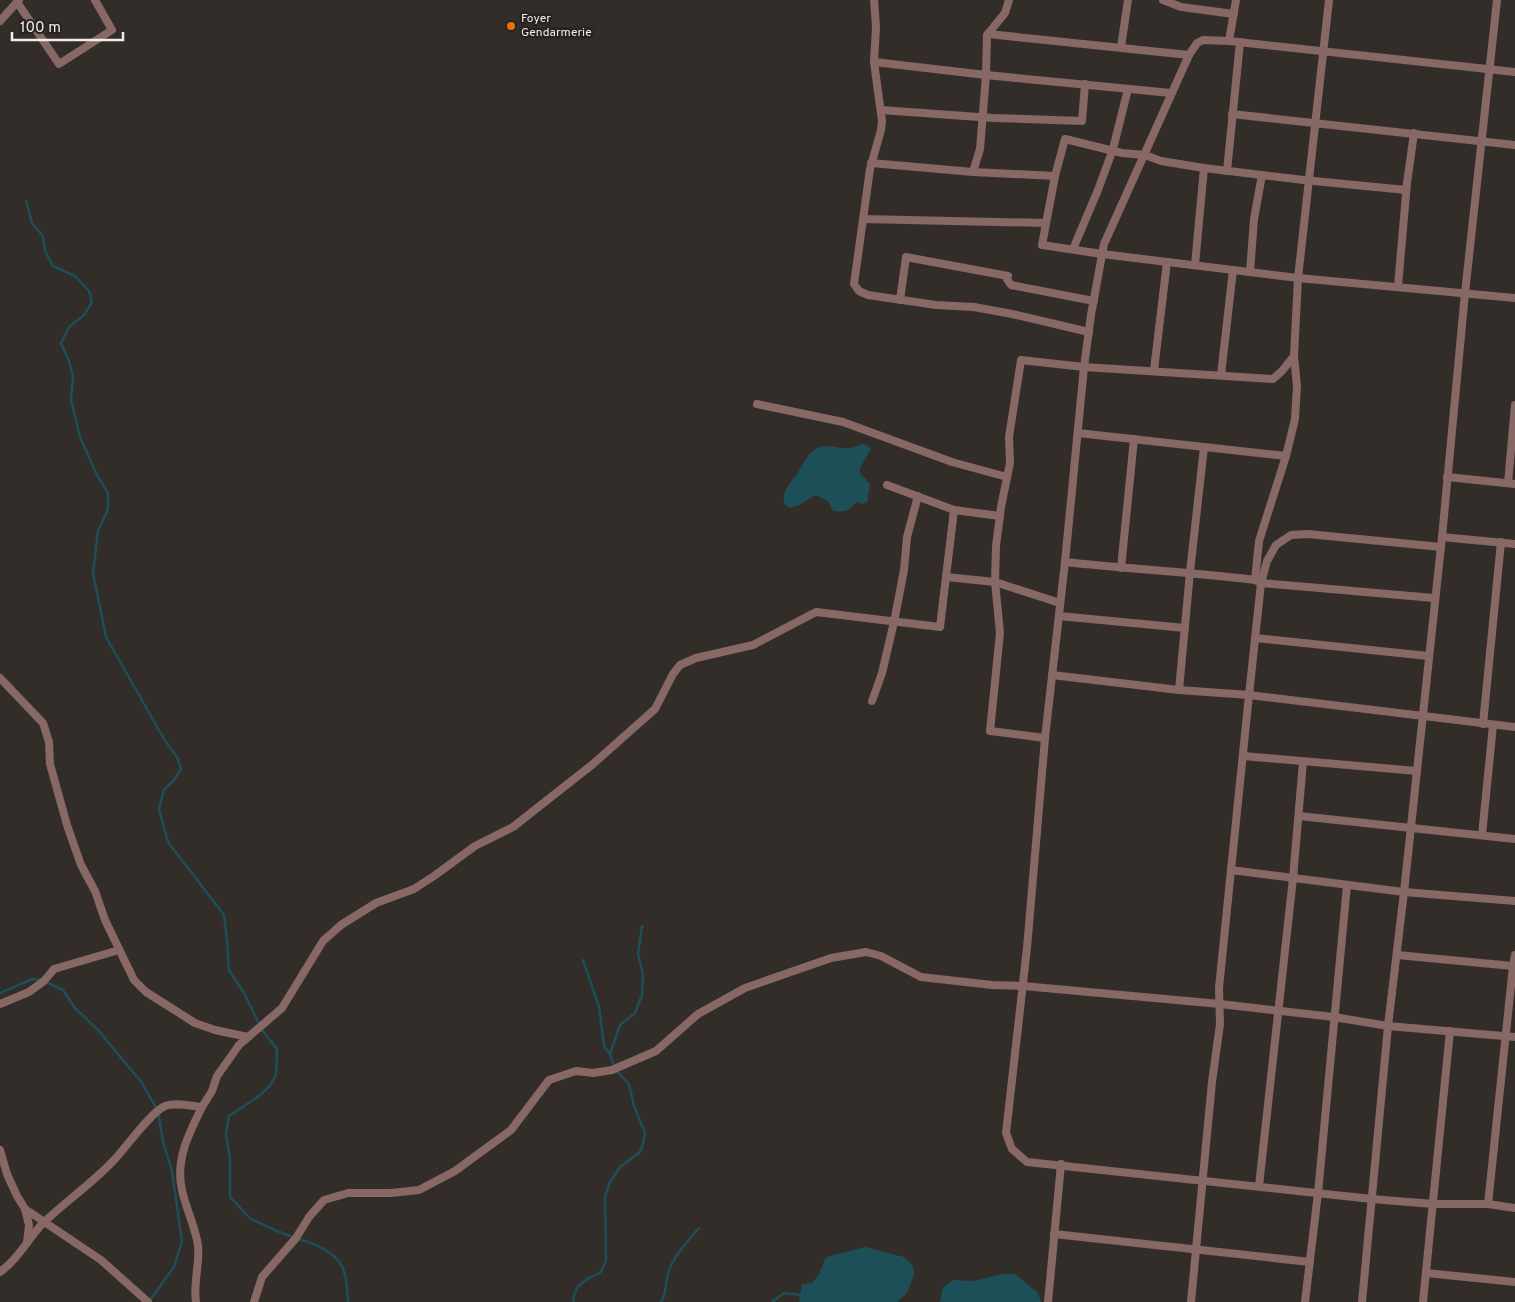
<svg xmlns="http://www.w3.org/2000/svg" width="1515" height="1302" viewBox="0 0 1515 1302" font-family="Overpass,sans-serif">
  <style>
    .water { fill: #1c4f57 }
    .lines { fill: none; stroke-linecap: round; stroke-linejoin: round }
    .stream { stroke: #1c4f57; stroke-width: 2.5 }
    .street { stroke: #876865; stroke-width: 8 }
    .food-dot { fill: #e8710a; stroke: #292320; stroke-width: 2 }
    .labels { text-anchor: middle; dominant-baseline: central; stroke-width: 5; stroke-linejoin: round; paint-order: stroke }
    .poi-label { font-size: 12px; fill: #f1edeb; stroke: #292320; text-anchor: start }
  </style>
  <rect width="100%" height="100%" fill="#332d29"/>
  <g class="water">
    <path d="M862,444L867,445L871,449L860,468V473L866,479L870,485L867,502L862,504L857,502C848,510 847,513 833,511L828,501L815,495L799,505L790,508L784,504C782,487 792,483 800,469C805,460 809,451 820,447C836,443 843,454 862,444Z"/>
    <path d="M865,1247L904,1257L913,1266L914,1275L907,1293L897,1302H799L802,1284L812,1283L819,1274L826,1257Z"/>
    <path d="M1002,1274H1015L1038,1293L1041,1302H940L943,1287L953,1280L974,1281Z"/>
  </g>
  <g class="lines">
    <g class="stream">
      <path d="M26,201L32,223L43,236L45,251L53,266L75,276L89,291L92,302L84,315L69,327L61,343L69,361L73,376L71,400L80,437L96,473L108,493V509L98,531L93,573L106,637L164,739L177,757L181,769L174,780L164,790L159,809L168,842L224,915L227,941L229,970L244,993L262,1030L277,1049C276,1057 278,1069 275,1077C267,1095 244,1105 229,1116L226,1134L230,1159V1197L251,1219L277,1231L293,1237"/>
      <path d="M583,960L599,1007L604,1046L610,1054"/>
      <path d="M46,982L63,990L75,1008L99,1031L142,1083L158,1111L163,1142L172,1171L182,1241L174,1267L150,1300"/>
      <path d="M0,993L32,979L40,980"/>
      <path d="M299,1239C312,1243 332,1250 340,1263C347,1274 347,1289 348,1302"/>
      <path d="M573,1302C575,1282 585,1281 601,1272L606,1260L605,1197L610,1182L620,1167L640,1152L643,1144L645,1133L634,1106L629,1084L615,1069L610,1054L620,1025L635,1013L642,995L643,974L638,954L642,926"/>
      <path d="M661,1302C667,1292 665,1282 669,1271C674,1255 688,1241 699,1228"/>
      <path d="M772,1302L784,1293L800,1295"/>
    </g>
    <g class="street">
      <path d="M874,0L876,27L874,62L882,121L881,130L870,169L854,284L859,291L868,295L936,305L974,307L1012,314L1089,332"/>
      <path d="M1163,0L1181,7L1234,14"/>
      <path d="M1329,0L1298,278L1294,356L1282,371L1273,379L1084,367L1065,562L1045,738L1027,948L1006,1133L1012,1149L1027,1162L1372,1199L1433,1204H1488"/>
      <path d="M17,2L59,64L112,30L95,0"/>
      <path d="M0,21L19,0"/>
      <path d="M988,34L1189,55"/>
      <path d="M1229,41L1236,0"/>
      <path d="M1121,47L1128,0"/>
      <path d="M874,62L986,75L1171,93"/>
      <path d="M881,110L993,118L1082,121L1085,84"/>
      <path d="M1232,114L1515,145"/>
      <path d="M871,163L973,172L1055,176"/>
      <path d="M1227,171L1240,42"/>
      <path d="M973,172L980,149L986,75L987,35L1005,13L1009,0"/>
      <path d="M1406,190L1304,180L1204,168L1161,161L1145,155L1122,153L1065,139L1055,176L1042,245L1102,254L1298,278L1515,298"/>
      <path d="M863,219L1046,223"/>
      <path d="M1073,249L1098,190L1113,149L1128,89"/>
      <path d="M1195,265L1204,168"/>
      <path d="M1250,272L1254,219L1262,175"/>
      <path d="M1398,286L1407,183L1414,133"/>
      <path d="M900,300L906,257L1008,276L1007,279L1011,285L1094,301"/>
      <path d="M1154,370L1167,262"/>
      <path d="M1221,375L1233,270"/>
      <path d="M757,404L843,422L952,462L1007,477"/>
      <path d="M1078,433L1286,456"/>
      <path d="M1447,477L1515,484"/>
      <path d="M1508,483L1515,405"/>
      <path d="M887,485L954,510L1000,516"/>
      <path d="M1442,537L1515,544"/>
      <path d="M1065,562C1128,569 1192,572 1255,580L1261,583L1434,598"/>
      <path d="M1121,568L1134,439"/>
      <path d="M946,577L995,582L1060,603"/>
      <path d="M1255,580L1259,541L1286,456L1295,419L1297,386L1294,356"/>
      <path d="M1059,616L1185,628"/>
      <path d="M1255,638L1428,656"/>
      <path d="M1052,675L1179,690L1249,695L1261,583L1267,561L1276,545L1291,535L1308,534L1441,547"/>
      <path d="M0,678L43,723L49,742L50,764L67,825L81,865L95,891L105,920L134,980L146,992L195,1023L215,1030L248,1037"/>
      <path d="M1179,690L1190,572L1204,447"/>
      <path d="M872,701L882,673L894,622L904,570L907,537L918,496"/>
      <path d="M1483,724L1501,542"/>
      <path d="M1515,727L1249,695L1231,870L1404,892L1515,901"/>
      <path d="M1045,738L990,731L1000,633L995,582L996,546L1001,507L1010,463L1009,437L1021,360L1084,367L1091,315L1104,244L1189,55L1197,43L1203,40L1229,41L1515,72"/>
      <path d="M1243,756L1417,771"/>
      <path d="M1299,816L1515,839"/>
      <path d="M1482,835L1493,725"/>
      <path d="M1397,955L1513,966L1515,955"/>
      <path d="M1513,966L1488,1204L1515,1208"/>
      <path d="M0,1004L29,992L44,981L54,969L119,950"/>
      <path d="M0,1150L7,1174L17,1196L25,1209L101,1260L148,1302"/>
      <path d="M1259,1186L1293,878L1303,762"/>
      <path d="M25,1209L29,1225L27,1243"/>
      <path d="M1054,1234L1310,1262"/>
      <path d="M0,1272C19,1258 27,1240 43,1223C66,1201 93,1183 115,1159C126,1147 151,1112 165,1106C176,1102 190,1106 202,1107L212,1091L217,1076L239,1045L282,1008L323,941L341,925L376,903L414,889L434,876L475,846L513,827L593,764L655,709L673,674L680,665L696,658L753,645L816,612L940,627L954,510"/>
      <path d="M1426,1273L1515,1282"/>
      <path d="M196,1302C193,1283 200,1264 198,1245C195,1226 186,1209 182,1190C175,1160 189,1133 202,1107"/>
      <path d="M254,1302L262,1277L296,1238L309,1217L324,1200L348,1193H391L419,1190L455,1171L511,1130L549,1080L576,1071L593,1073L612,1070L656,1051L698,1014L745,988L831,958L866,952L881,956L921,977L992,985L1023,986L1220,1004L1334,1017L1388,1026L1515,1037"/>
      <path d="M1048,1302L1061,1164"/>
      <path d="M1191,1302L1212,1082L1220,1024L1219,988L1231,870"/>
      <path d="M1305,1302L1318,1193L1347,885"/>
      <path d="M1362,1302L1388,1026L1404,892L1442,537L1465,293L1497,0"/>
      <path d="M1423,1302L1450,1031"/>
    </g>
  </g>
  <circle class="food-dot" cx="511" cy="26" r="5"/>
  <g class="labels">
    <g class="poi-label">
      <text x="521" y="19">Foyer<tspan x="521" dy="14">Gendarmerie</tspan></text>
    </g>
  </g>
  <path d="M12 32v8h111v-8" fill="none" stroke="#f1edeb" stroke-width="2.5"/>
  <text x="20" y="32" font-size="15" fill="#f1edeb" stroke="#292320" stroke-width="4" paint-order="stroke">100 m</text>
</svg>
